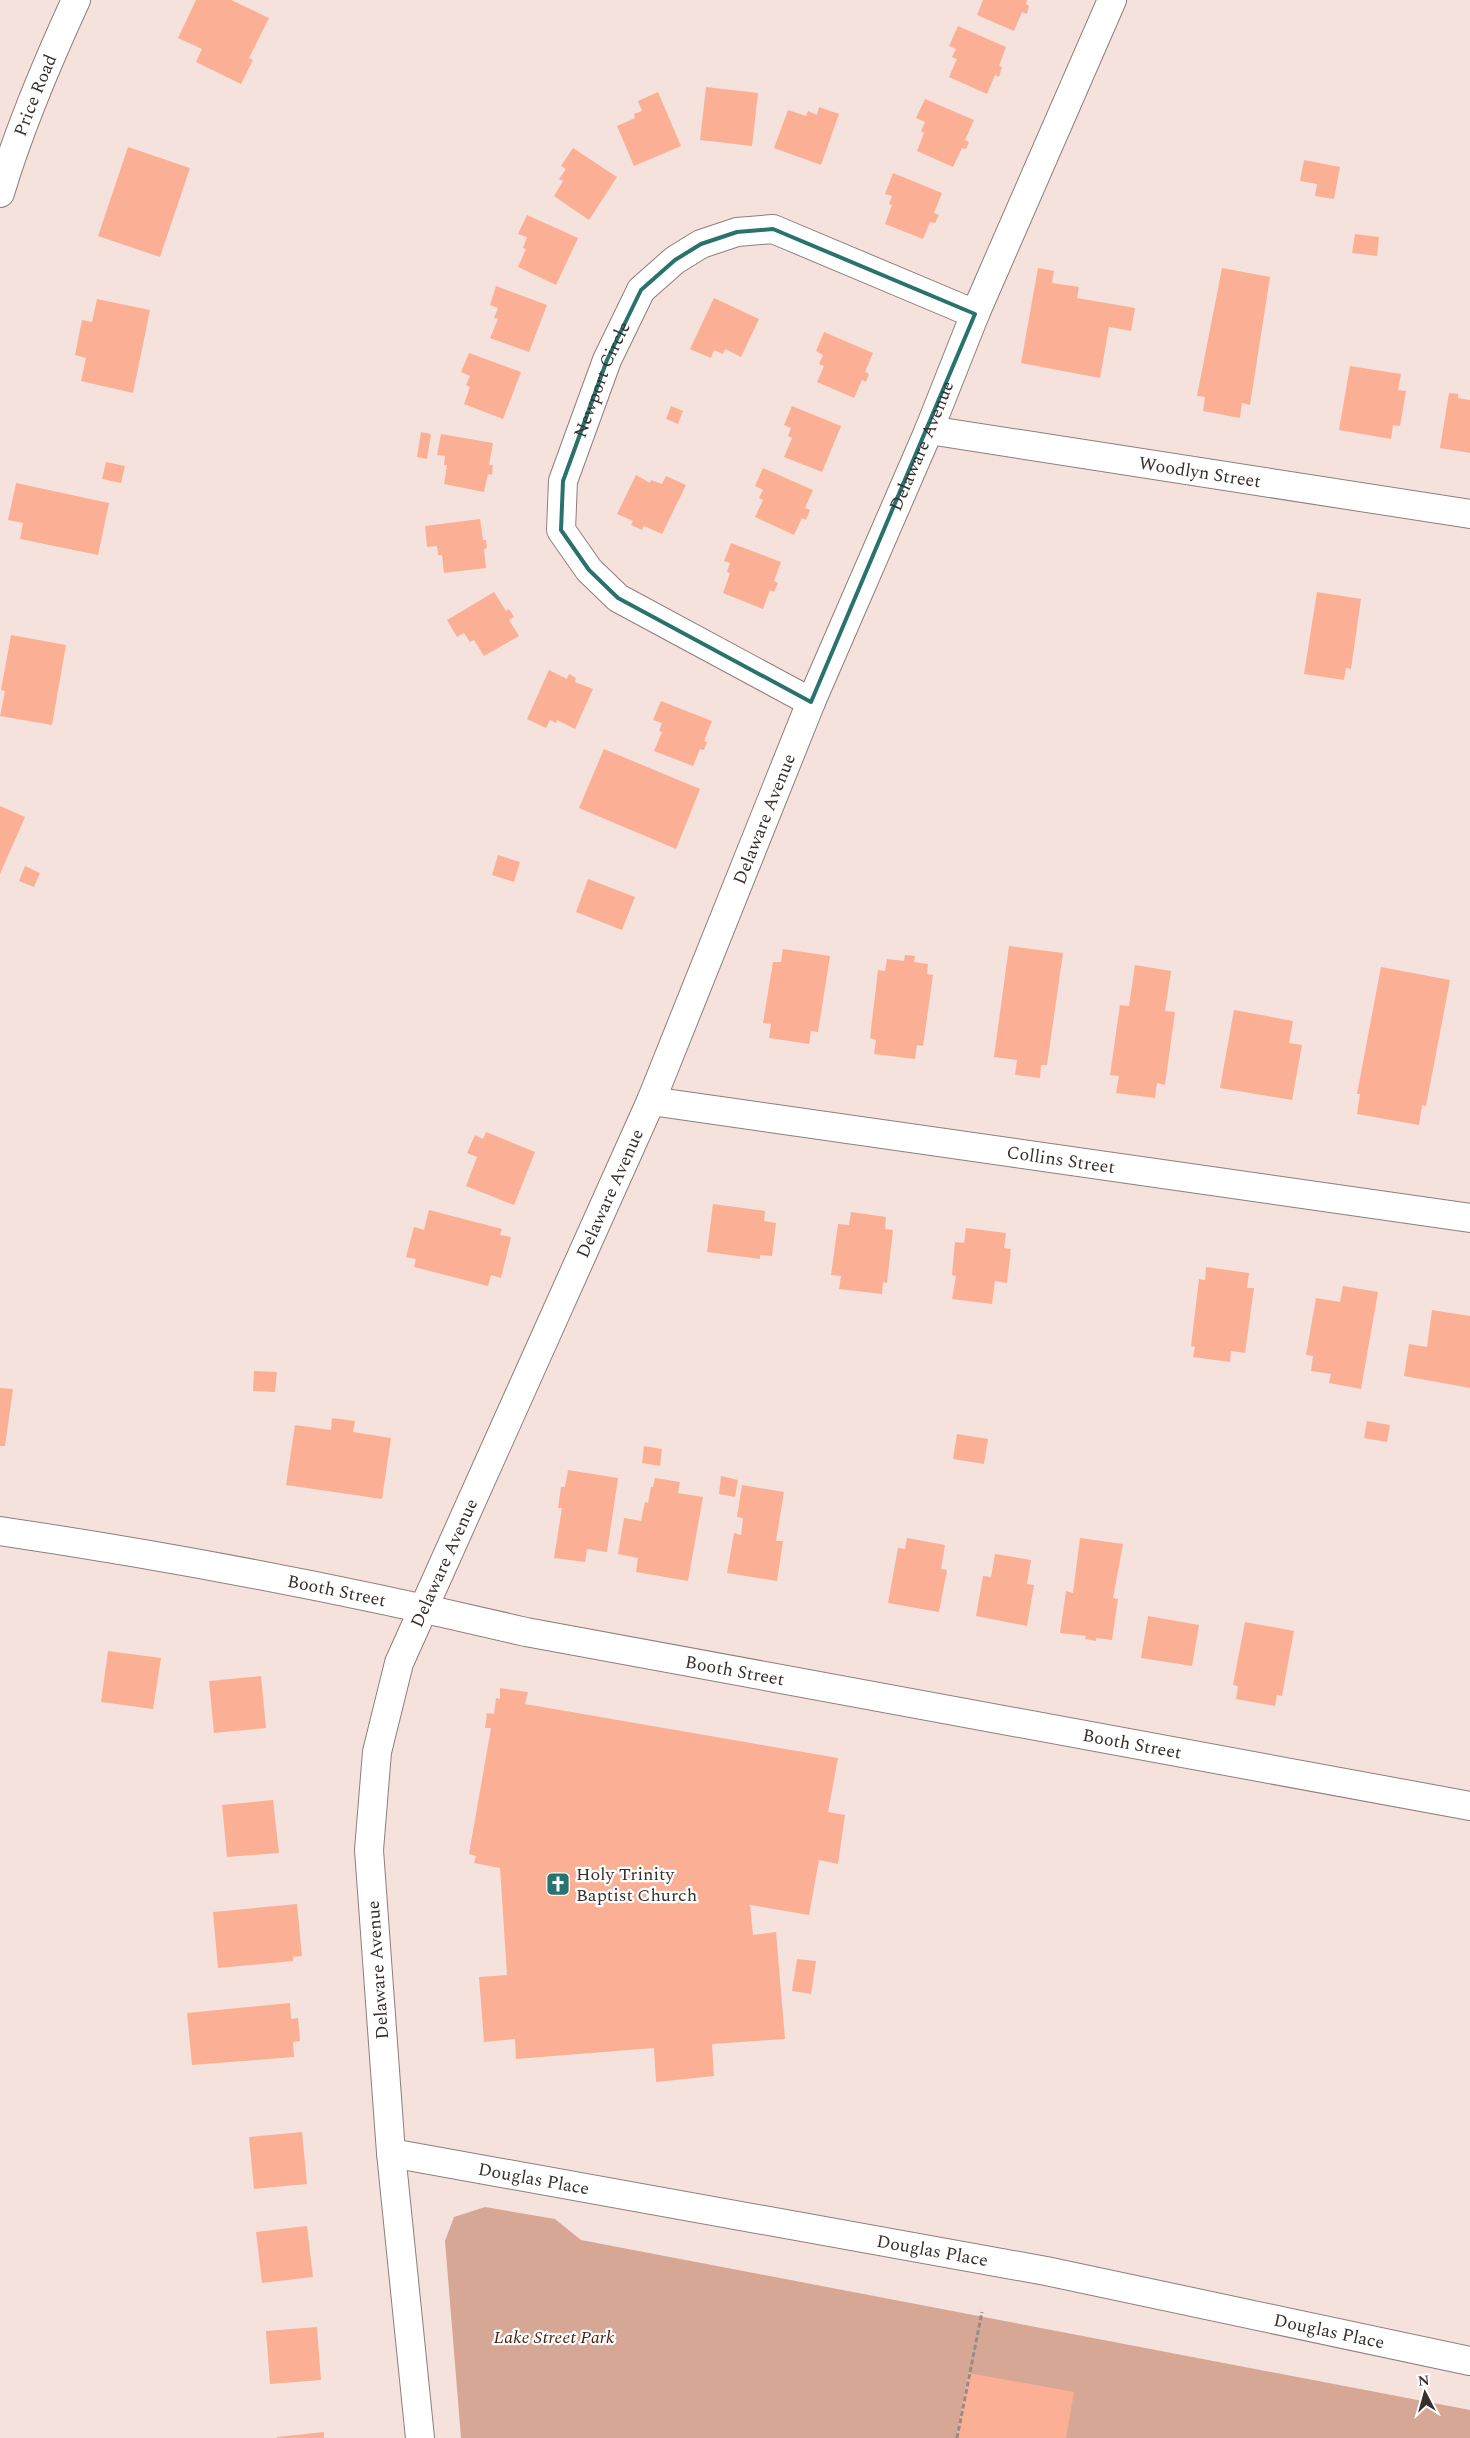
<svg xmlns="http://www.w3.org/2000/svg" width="1470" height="2438" viewBox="0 0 1470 2438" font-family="Spectral,serif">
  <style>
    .green { fill: #d7a796 }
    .building { fill: #fbb096 }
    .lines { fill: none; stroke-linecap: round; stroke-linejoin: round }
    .minor-casing { stroke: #8f7e79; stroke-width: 30 }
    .path { stroke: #998c87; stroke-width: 3; stroke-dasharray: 5 2.5; stroke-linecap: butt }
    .minor { stroke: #fff; stroke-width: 28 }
    .marked { fill: none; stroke: #29726e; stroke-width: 4; stroke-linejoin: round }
    .labels { text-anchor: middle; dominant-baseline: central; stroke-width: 4.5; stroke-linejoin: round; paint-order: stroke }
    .street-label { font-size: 18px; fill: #362f2c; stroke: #fff }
    .poi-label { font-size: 18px; fill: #362f2c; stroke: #fff; text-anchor: start }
    .park-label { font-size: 18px; font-style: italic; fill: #4a1b0b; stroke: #fff }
  </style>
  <rect width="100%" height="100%" fill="#f5e2dc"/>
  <path class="green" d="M485,2207L555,2219L581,2240L1470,2410V2438H461L445,2241L454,2217Z"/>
  <g class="building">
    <path d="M196,0H231L269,18L249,58L253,60L241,84L196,62L202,49L178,38Z"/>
    <path d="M983,0H1027L1026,4L1029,6L1027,14L1022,12L1014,31L977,15Z"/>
    <path d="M958,26L1006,47L999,66L1002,67L999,77L995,75L987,94L949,77L957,59L952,57L956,49L949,46Z"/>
    <path d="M706,87L758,93L752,146L700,140Z"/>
    <path d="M658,92L681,146L634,166L617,126L635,118L634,114L642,111L638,101Z"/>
    <path d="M925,99L974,120L965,140L969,142L966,149L962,148L953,167L917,151L924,133L921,131L925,122L916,118Z"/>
    <path d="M819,107L839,114L821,165L774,148L788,110L806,116L808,111L817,115Z"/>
    <path d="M128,147L190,168L160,257L98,236Z"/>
    <path d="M573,148L617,177L589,220L554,196L563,181L559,179L566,169L561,166Z"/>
    <path d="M1304,160L1340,167L1334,199L1315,196L1317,184L1300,181Z"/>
    <path d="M893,173L942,193L934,213L939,215L935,223L930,222L923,239L885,224L892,205L889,204L892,196L885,194Z"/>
    <path d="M527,215L578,238L556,285L518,267L526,249L523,248L527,237L518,234Z"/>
    <path d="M1355,234L1379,237L1377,256L1352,253Z"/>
    <path d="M1038,268L1054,271L1052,283L1079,287L1077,298L1135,308L1131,331L1109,327L1100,378L1021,363Z"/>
    <path d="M1222,268L1270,277L1250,405L1242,403L1240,418L1203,411L1205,397L1197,396Z"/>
    <path d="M496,286L547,305L529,352L490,338L498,319L494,318L498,308L490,305Z"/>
    <path d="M714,298L759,319L741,357L725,349L723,354L714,350L711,358L690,349Z"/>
    <path d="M97,299L150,310L133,393L81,381L86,358L75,355L82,320L92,322Z"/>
    <path d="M824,332L873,353L865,372L869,374L866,382L862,380L854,398L817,382L824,366L819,364L823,355L816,351Z"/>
    <path d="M469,353L521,372L503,419L464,404L470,387L466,385L470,376L461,372Z"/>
    <path d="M1350,366L1401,374L1398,390L1406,391L1400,426L1393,425L1391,439L1339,430Z"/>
    <path d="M1449,393L1458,394V398L1470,400V453L1440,448Z"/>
    <path d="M671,406L683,411L678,424L666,419Z"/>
    <path d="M792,406L841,426L822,472L784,457L792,438L788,436L791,428L784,425Z"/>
    <path d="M421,432L431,434L427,459L417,457Z"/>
    <path d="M441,434L493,443L489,465H493L492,475L488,474L484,492L444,484L447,465H444L445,456L437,455Z"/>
    <path d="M106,462L125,466L121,483L102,479Z"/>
    <path d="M763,468L813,490L805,508L810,510L806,520L802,518L794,535L755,517L763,500L759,498L763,490L755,486Z"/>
    <path d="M636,475L650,483L651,480L662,484L666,476L686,485L662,534L644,526L642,530L631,525L633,521L617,514Z"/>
    <path d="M16,483L109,503L98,555L20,539L23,523L8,520Z"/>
    <path d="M480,519L483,540H486L487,548L484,549L486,568L444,573L442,555H438L437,546L427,547L425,526Z"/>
    <path d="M731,543L781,562L774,581L778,583L774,592L770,590L763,609L723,593L730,573L727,572L730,563L724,561Z"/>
    <path d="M494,592L506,611L509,609L514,617L509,620L519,636L484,656L474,640L470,642L464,633L457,637L447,620Z"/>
    <path d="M1317,592L1361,599L1351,669L1346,668L1344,680L1304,674Z"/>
    <path d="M11,635L66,645L52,725L0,716L5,691L1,690Z"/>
    <path d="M549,670L567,679L569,674L576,678L575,682L593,689L575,729L557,720L556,723L550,720L546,728L527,719Z"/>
    <path d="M661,701L712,721L704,741L707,742L704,750L700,749L693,766L654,751L662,732L659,731L662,723L653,720Z"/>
    <path d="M604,749L700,789L676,849L579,808Z"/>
    <path d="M0,806L25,817L0,874Z"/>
    <path d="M498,855L520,862L514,882L492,875Z"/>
    <path d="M25,866L40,873L34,887L19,881Z"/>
    <path d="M588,879L635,897L622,930L576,912Z"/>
    <path d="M1009,946L1063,953L1047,1065H1041L1040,1078L1015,1075L1017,1060L994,1057Z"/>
    <path d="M783,949L830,956L818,1032L811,1031L809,1044L769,1038L771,1024L763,1023L773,962H781Z"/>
    <path d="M905,955L915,956L914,962L928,964L927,974L933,975L923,1046L917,1045L915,1059L874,1054L876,1040L870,1038L878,970L885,971L887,959L904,961Z"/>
    <path d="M1135,965L1171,971L1165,1011L1175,1012L1165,1085L1157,1083L1155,1098L1116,1093L1119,1076L1110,1075L1120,1005L1129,1006Z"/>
    <path d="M1381,967L1450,980L1426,1106L1422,1105L1419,1125L1357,1114L1360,1094H1357Z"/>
    <path d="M1234,1010L1293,1021L1289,1043L1302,1045L1292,1100L1220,1088Z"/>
    <path d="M486,1132L535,1152L514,1205L466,1186L477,1157L467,1153L475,1135L483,1139Z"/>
    <path d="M713,1204L765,1211L764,1221L776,1223L772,1256L760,1255V1259L707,1252Z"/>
    <path d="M429,1210L502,1229L500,1235L511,1237L501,1278L491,1275L488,1286L414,1267L416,1259L406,1257L414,1227L424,1230Z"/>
    <path d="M851,1212L886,1217L885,1229L893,1230L887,1283L883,1282L882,1294L839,1289L841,1276L831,1275L838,1224L849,1225Z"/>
    <path d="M966,1228L1006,1233L1004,1248L1011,1249L1007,1283L995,1281L992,1304L952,1299L956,1276L952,1275L955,1242L964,1243Z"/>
    <path d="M1206,1267L1249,1273L1247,1288H1254L1245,1353L1231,1351L1230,1362L1193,1357L1195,1347L1191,1346L1199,1279L1205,1280Z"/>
    <path d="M1343,1286L1378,1292L1361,1389L1329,1383L1331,1374L1311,1371L1313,1356L1306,1355L1316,1298L1340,1302Z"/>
    <path d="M1432,1310L1470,1316V1388L1404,1376L1409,1344L1427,1347Z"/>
    <path d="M254,1371L277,1372L275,1392L253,1391Z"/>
    <path d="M0,1388L13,1389L5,1446H0Z"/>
    <path d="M332,1418L355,1421L353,1432L391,1438L382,1499L286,1485L295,1425L331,1430Z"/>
    <path d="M1367,1421L1390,1425L1387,1442L1364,1438Z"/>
    <path d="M957,1434L988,1439L984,1464L953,1459Z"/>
    <path d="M644,1446L662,1449L660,1466L642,1463Z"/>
    <path d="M568,1470L618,1478L607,1552L587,1549L585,1562L554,1558L562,1508H558L561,1487H565Z"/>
    <path d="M721,1476L738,1480L735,1497L719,1494Z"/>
    <path d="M655,1478L680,1482L678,1493L703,1497L688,1581L636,1572L638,1558L618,1554L624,1518L641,1521L645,1502L648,1503L651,1487H653Z"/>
    <path d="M742,1485L784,1492L776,1541H783L777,1581L727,1573L734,1533L741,1535L743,1518L737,1517Z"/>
    <path d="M907,1538L945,1545L941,1569L947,1570L939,1612L888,1603L898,1548L905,1549Z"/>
    <path d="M1080,1538L1123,1544L1113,1598L1118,1599L1112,1640L1096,1638V1641L1085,1639L1086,1636L1060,1633L1066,1591L1073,1593Z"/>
    <path d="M995,1554L1031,1560L1027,1584L1034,1585L1027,1626L976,1616L983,1576L991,1577Z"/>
    <path d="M1148,1616L1199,1625L1192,1666L1141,1658Z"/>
    <path d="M1245,1622L1294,1631L1282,1696L1277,1695L1275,1706L1236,1699L1238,1686L1233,1685Z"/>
    <path d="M108,1651L161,1658L153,1709L101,1702Z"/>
    <path d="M261,1676L266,1728L214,1733L209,1681Z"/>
    <path d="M500,1688L528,1692L525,1704L838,1758L828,1812L845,1815L838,1864L819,1860L809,1915L750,1905L753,1935L776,1932L785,2039L712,2044L714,2076L656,2082L654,2048L516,2059L515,2039L484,2042L479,1977L507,1975L500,1868L474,1863L476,1856L469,1854L491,1728H485L487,1713L494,1714L496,1698L500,1699Z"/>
    <path d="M273,1800L279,1853L227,1857L222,1805Z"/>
    <path d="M297,1904L302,1956L293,1957V1961L218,1968L213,1912Z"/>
    <path d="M797,1959L816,1961L811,1994L792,1991Z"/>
    <path d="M290,2003L291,2019L298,2018L300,2041L293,2042L294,2057L192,2065L187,2013Z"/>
    <path d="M302,2132L307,2184L254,2189L249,2137Z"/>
    <path d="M307,2226L313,2277L262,2283L256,2232Z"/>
    <path d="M317,2327L321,2380L270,2384L266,2331Z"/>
    <path d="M968,2373L1074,2392L1066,2438H956Z"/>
    <path d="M324,2432V2438H277V2437Z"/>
  </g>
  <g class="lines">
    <g class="minor-casing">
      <g id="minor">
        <path id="s1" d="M0,193C20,126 47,63 76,0"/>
        <path id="s2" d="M929,430L1470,514"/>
        <path id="s3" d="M811,702L618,598L589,570L561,530L563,481L607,360L641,290L675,260L701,244L737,232L773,229L975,314"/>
        <path id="s4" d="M651,1101L1470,1218"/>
        <path id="s5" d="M0,1531C176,1557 352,1591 526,1632L1470,1806"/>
        <path id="s6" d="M391,2153L1046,2271L1470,2361"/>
        <path id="s7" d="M420,2438L391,2153L369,1850L377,1752L399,1663L651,1101L811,702L929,430L975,314L1112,0"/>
      </g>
    </g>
    <path class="path" d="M957,2438L982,2312"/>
    <use href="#minor" class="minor"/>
  </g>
  <path class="marked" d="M773,229L975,314L811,702L618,598L589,570L561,530L563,481L607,360L641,290L675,260L701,244L737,232Z"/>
  <defs>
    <g id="church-square" transform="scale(1.25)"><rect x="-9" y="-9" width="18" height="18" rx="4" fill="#29726e" stroke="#fff"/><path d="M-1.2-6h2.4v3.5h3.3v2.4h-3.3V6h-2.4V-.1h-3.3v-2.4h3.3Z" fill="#fff"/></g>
  </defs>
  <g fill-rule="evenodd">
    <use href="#church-square" x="558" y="1884"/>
  </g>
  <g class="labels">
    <g class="street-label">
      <text stroke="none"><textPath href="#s1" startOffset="104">Price Road</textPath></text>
      <text stroke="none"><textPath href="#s3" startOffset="466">Newport Circle</textPath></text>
      <text stroke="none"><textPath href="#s7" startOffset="2105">Delaware Avenue</textPath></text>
      <text stroke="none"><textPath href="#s2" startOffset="274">Woodlyn Street</textPath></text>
      <text stroke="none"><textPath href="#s7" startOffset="1700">Delaware Avenue</textPath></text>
      <text stroke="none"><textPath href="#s4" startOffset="414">Collins Street</textPath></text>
      <text stroke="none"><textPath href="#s7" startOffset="1295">Delaware Avenue</textPath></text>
      <text stroke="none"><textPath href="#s7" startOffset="890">Delaware Avenue</textPath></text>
      <text stroke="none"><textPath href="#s5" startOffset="342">Booth Street</textPath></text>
      <text stroke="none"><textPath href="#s5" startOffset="748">Booth Street</textPath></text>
      <text stroke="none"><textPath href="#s5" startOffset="1152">Booth Street</textPath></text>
      <text transform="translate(378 1970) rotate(-94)">Delaware Avenue</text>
      <text stroke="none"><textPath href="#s6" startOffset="145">Douglas Place</textPath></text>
      <text stroke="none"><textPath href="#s6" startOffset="550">Douglas Place</textPath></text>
      <text stroke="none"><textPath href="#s6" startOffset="955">Douglas Place</textPath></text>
    </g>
    <g class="poi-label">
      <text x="576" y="1874">Holy Trinity<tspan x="576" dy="21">Baptist Church</tspan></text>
    </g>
    <g class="park-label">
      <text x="554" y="2337">Lake Street Park</text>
    </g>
  </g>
  <g transform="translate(1425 2393) rotate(354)" stroke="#ffffff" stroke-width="4" paint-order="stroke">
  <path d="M0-4L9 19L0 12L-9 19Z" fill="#362f2c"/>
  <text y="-8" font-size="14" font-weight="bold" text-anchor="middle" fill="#362f2c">N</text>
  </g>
</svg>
